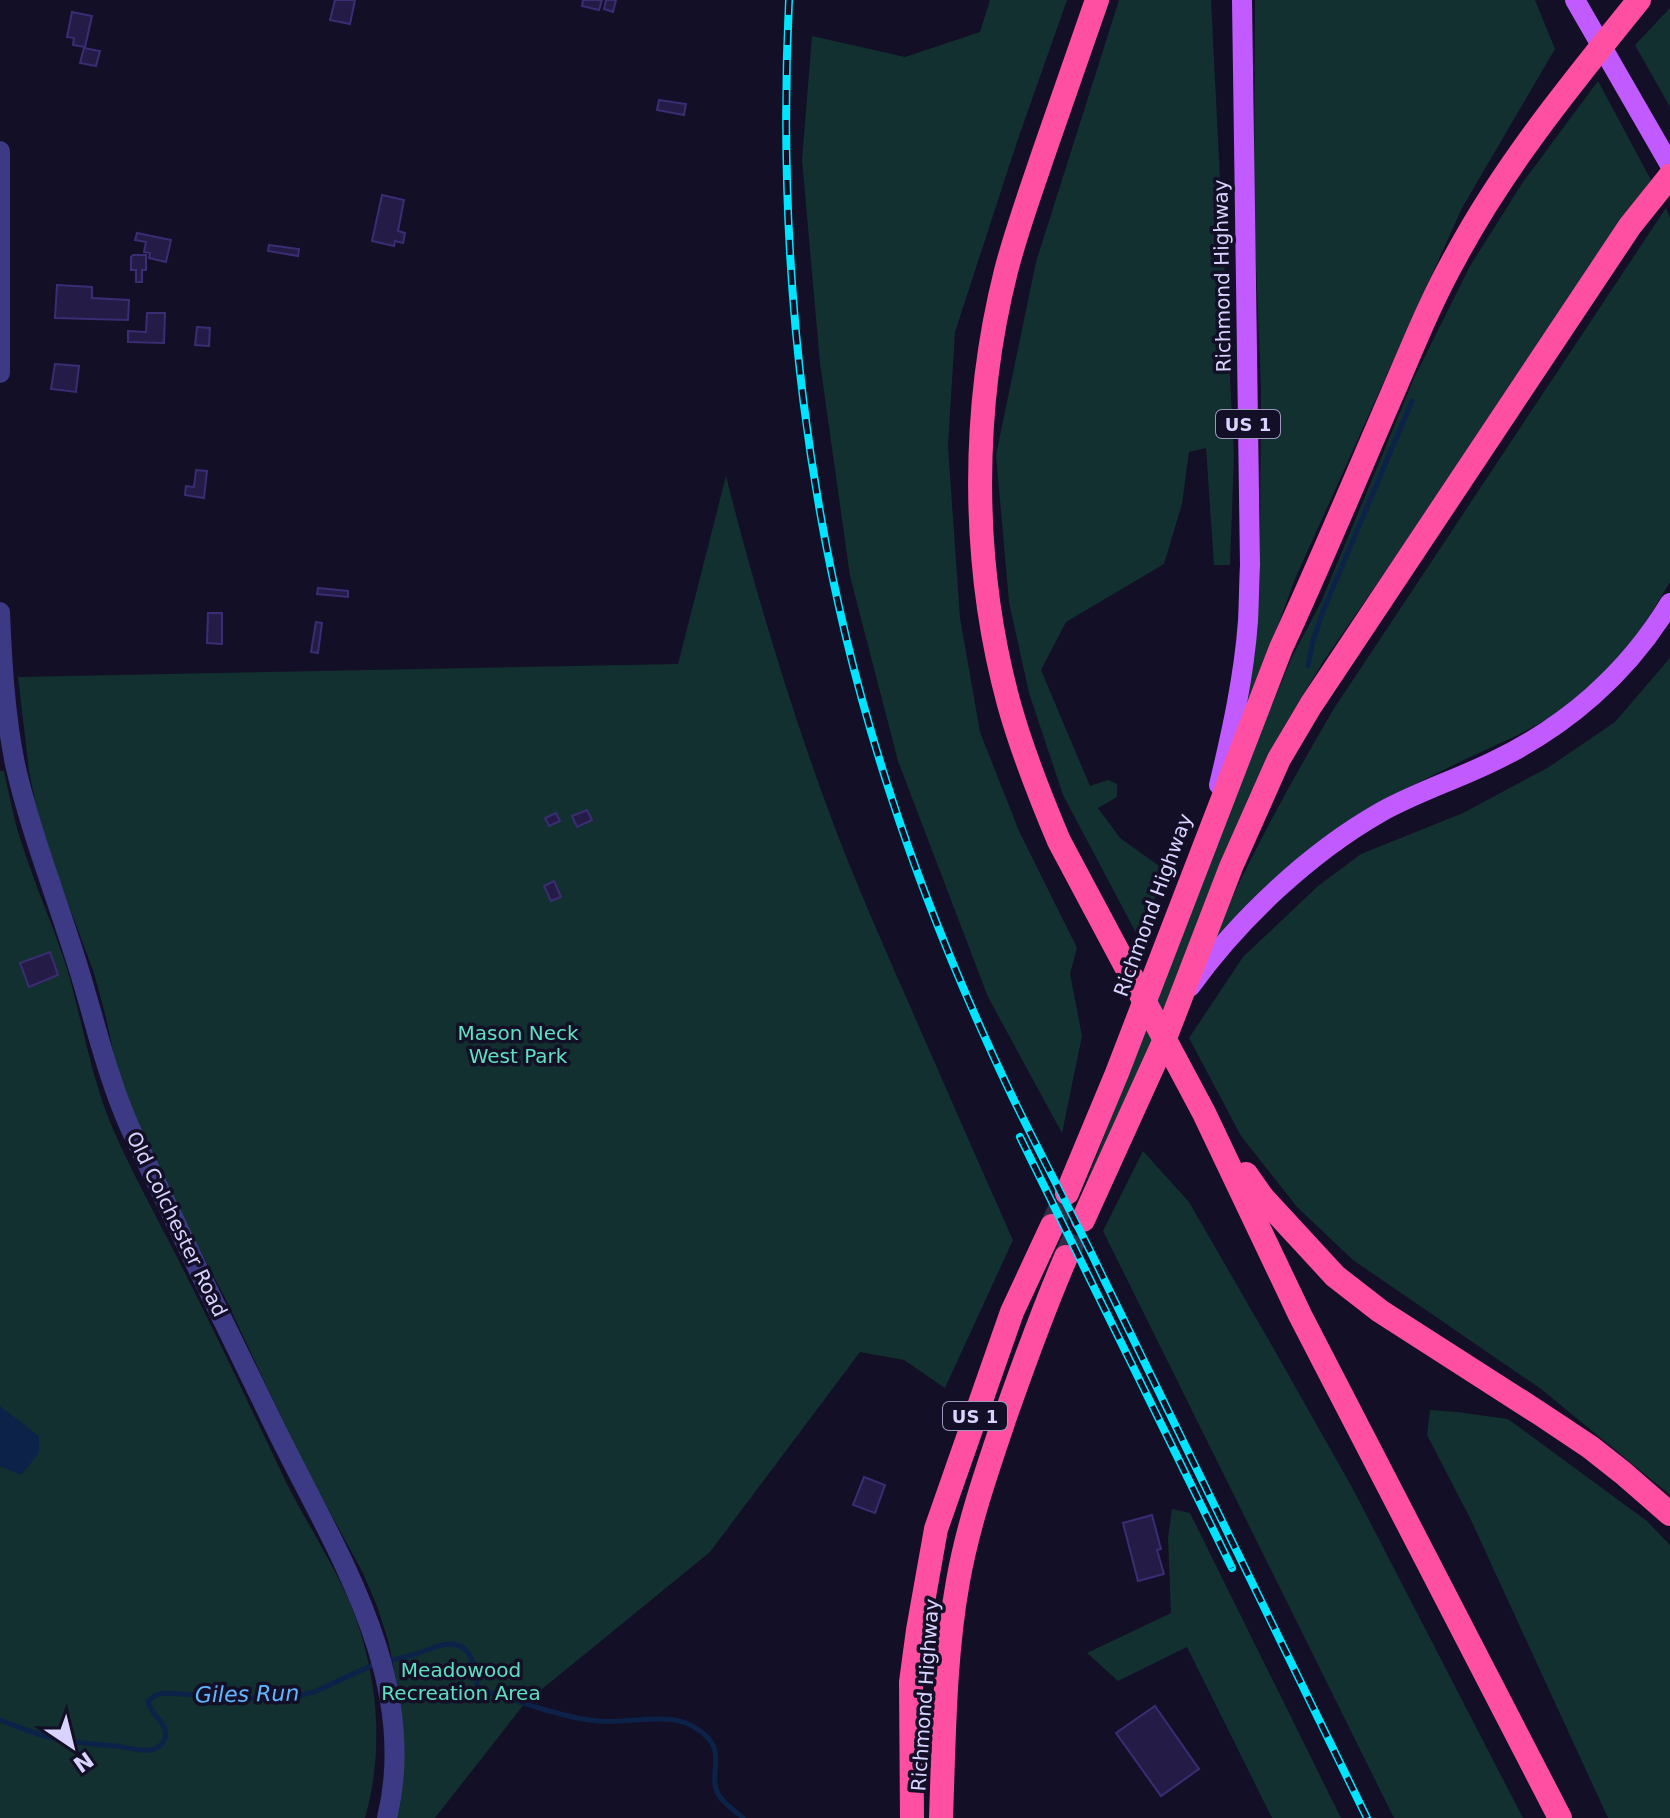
<svg xmlns="http://www.w3.org/2000/svg" width="1670" height="1818" viewBox="0 0 1670 1818" font-family="'DejaVu Sans',sans-serif">
  <style>
    .green { fill: #12302f }
    .water { fill: #0c2248 }
    .lines { fill: none; stroke-linecap: round; stroke-linejoin: round }
    .stream { stroke: #0c2248; stroke-width: 5 }
    .building { fill: #241b47; stroke: #3b2d73; stroke-width: 2 }
    .highway-tunnel { stroke: #312d47; stroke-width: 24; stroke-dasharray: 24 12; stroke-linecap: butt }
    .minor { stroke: #3d3a85; stroke-width: 20 }
    .major { stroke: #c25bff; stroke-width: 20 }
    .highway { stroke: #ff4fa3; stroke-width: 24 }
    .rail-casing { stroke: #00e5ff; stroke-width: 8 }
    .rail { stroke: #130f26; stroke-width: 5; stroke-dasharray: 15; stroke-linecap: butt }
    .labels { text-anchor: middle; dominant-baseline: central; stroke-width: 7; stroke-linejoin: round; paint-order: stroke }
    .shield { fill: #130f26; stroke: #9e99be; stroke-width: 2 }
    .shield-label { font-size: 18px; font-weight: bold; fill: #d9d4ff }
    .street-label { font-size: 20px; fill: #d9d4ff; stroke: #130f26 }
    .park-label { font-size: 20px; fill: #5fe0c0; stroke: #130f26 }
    .water-label { font-size: 22px; font-style: italic; fill: #62b6ff; stroke: #130f26 }
  </style>
  <rect width="100%" height="100%" fill="#130f26"/>
  <g class="green">
    <path d="M990,0H1067L1017,142L955,332L948,446L960,618L980,732L1019,831L1077,948L1070,974L1082,1036L1062,1133L988,997L898,761L850,576L820,363L802,160L812,36L905,57L980,32Z"/>
    <path d="M1119,0H1211L1234,457L1230,565H1214L1206,448L1189,452L1182,504L1164,564L1066,622L1041,670L1090,786L1108,780L1117,784V797L1098,808L1120,838L1162,868L1143,946L1063,795L1029,693L1009,602L996,455L1036,262Z"/>
    <path d="M1255,0H1535L1555,49L1462,208L1295,579L1238,734L1257,631L1260,547L1261,388L1254,213Z"/>
    <path d="M1670,8V107L1635,45Z"/>
    <path d="M1598,81L1651,180L1614,239L1321,665L1279,736L1249,798L1145,1063L1077,1206L1261,731L1291,659L1321,602L1415,376L1470,266L1523,182Z"/>
    <path d="M1666,208L1670,218V582L1641,630L1601,678L1559,713L1518,735L1468,758L1389,797L1209,949C1244,867 1288,787 1333,710Z"/>
    <path d="M726,476C755,590 788,701 829,812C854,880 884,946 913,1013C946,1088 979,1164 1013,1240L945,1388L904,1360L860,1352L710,1552L525,1703L435,1818H395L402,1729L397,1684L388,1640L377,1606L363,1573L300,1457L227,1302L150,1153L130,1106L116,1064L105,1014L94,973L54,866L38,816L29,771L18,677L678,664Z"/>
    <path d="M1670,658V1495L1541,1389L1353,1260L1297,1207L1241,1136L1189,1038L1243,957L1318,886L1361,854L1463,813L1549,767L1615,722Z"/>
    <path d="M0,771H4C10,798 15,826 25,853C38,893 56,932 68,972C83,1024 91,1078 113,1129C134,1177 160,1223 183,1269C219,1340 252,1411 286,1482C305,1520 328,1555 346,1594C377,1664 386,1744 365,1818H0Z"/>
    <path d="M1143,1151L1189,1202L1275,1351L1354,1491L1523,1818H1394L1103,1231Z"/>
    <path d="M1430,1410L1457,1412L1508,1419L1647,1521L1670,1545V1818H1608L1471,1520L1427,1435Z"/>
    <path d="M1172,1509L1190,1513L1341,1818H1272L1187,1647L1118,1681L1087,1653L1171,1613L1168,1538Z"/>
  </g>
  <path class="water" d="M0,1406L39,1436V1453L21,1475L0,1466Z"/>
  <g class="lines">
    <g class="stream">
      <path d="M1308,666L1313,641L1323,611L1412,401"/>
      <path d="M385,1662C395,1659 406,1657 416,1654C436,1647 460,1633 472,1660C476,1670 475,1681 479,1691L496,1694C526,1704 566,1718 597,1721C637,1725 678,1705 709,1739C724,1756 707,1779 720,1797C726,1805 736,1812 743,1818"/>
      <path d="M0,1720C14,1725 27,1731 41,1735C65,1742 91,1744 115,1746C130,1747 158,1759 165,1738C170,1724 150,1716 148,1701L156,1695L166,1693L242,1698H288L314,1692L375,1664"/>
    </g>
  </g>
  <g class="building">
    <path d="M335,0H355L350,24L330,20Z"/>
    <path d="M583,0H602L599,10L582,6Z"/>
    <path d="M606,0H616L613,12L604,9Z"/>
    <path d="M72,12L92,16L85,47L73,45L74,38L67,37Z"/>
    <path d="M84,48L100,51L96,66L80,63Z"/>
    <path d="M659,100L686,104L684,115L657,110Z"/>
    <path d="M382,195L404,200L398,231L405,233L403,243L395,241L394,246L372,241Z"/>
    <path d="M137,233L171,240L166,262L149,258L150,253L144,252L146,242L135,240Z"/>
    <path d="M269,245L299,249L298,256L268,251Z"/>
    <path d="M133,255H146V270H142V282H136V270H131V257Z"/>
    <path d="M57,285L92,287V298L129,300L128,320L55,318Z"/>
    <path d="M147,313H165L164,343L128,342V331L146,332Z"/>
    <path d="M197,327L210,328L209,346L195,345Z"/>
    <path d="M55,364L79,366L76,392L51,389Z"/>
    <path d="M196,470L207,471L204,498L185,495L186,486L194,487Z"/>
    <path d="M318,588L348,591V597L317,594Z"/>
    <path d="M208,613H222V644L207,643Z"/>
    <path d="M316,622L322,623L318,653L311,652Z"/>
    <path d="M587,810L592,820L577,827L572,816Z"/>
    <path d="M556,813L560,821L549,826L545,818Z"/>
    <path d="M554,881L561,897L551,901L544,886Z"/>
    <path d="M50,952L58,975L29,987L20,963Z"/>
    <path d="M864,1477L885,1485L875,1513L853,1505Z"/>
    <path d="M1152,1515L1161,1549L1157,1550L1164,1574L1138,1581L1123,1523Z"/>
    <path d="M1155,1706L1199,1769L1161,1796L1116,1733Z"/>
  </g>
  <g class="lines">
    <g class="highway-tunnel">
      <path d="M1052,1226L1067,1193"/>
      <path d="M1066,1257L1083,1220"/>
    </g>
    <g class="minor">
      <path d="M0,151V373"/>
      <path d="M0,612C2,662 5,715 15,764C31,835 59,903 80,973C96,1026 108,1079 131,1130C177,1226 224,1323 271,1419C330,1542 422,1675 387,1818"/>
    </g>
    <g class="major">
      <path d="M1575,0L1670,165"/>
      <path d="M1219,785C1232,731 1244,676 1248,621C1249,602 1249,583 1250,565L1242,0"/>
      <path d="M1190,987C1238,920 1309,853 1381,812C1417,792 1455,780 1492,762C1566,727 1628,673 1670,603"/>
    </g>
    <g class="highway">
      <path d="M1097,0C1079,52 1061,103 1043,155C1030,194 1016,232 1006,271C971,410 971,565 1009,704C1022,751 1040,796 1059,841L1204,1113L1300,1315L1560,1818"/>
      <path d="M1246,1174L1263,1198L1335,1276L1380,1311L1539,1413L1590,1447L1623,1473L1670,1514"/>
      <path d="M1067,1193L1117,1073L1281,648C1319,566 1354,482 1390,399C1411,351 1430,302 1456,256C1506,163 1573,82 1639,0"/>
      <path d="M1083,1220L1162,1046L1231,867L1279,759L1311,705L1630,226L1670,176"/>
      <path d="M912,1818L911,1682L918,1630L936,1529L1012,1312L1052,1226"/>
      <path d="M941,1818C944,1739 944,1659 958,1581C968,1525 987,1470 1005,1417C1024,1363 1043,1310 1066,1257"/>
    </g>
    <g class="rail-casing">
      <g id="rail">
        <path d="M789,0C776,269 807,540 891,796C924,898 965,997 1011,1094C1039,1152 1070,1209 1098,1267C1188,1451 1277,1634 1367,1818"/>
        <path d="M1020,1137L1232,1568"/>
      </g>
    </g>
    <use href="#rail" class="rail"/>
  </g>
  <g class="labels">
    <g class="shield">
      <rect x="1216" y="410" width="64" height="28" rx="6"/>
      <rect x="943" y="1402" width="64" height="28" rx="6"/>
    </g>
    <g class="shield-label">
      <text x="1248" y="424">US 1</text>
      <text x="975" y="1416">US 1</text>
    </g>
    <g class="street-label">
      <text transform="translate(1222 276) rotate(-91)">Richmond Highway</text>
      <text transform="translate(1153 905) rotate(-70)">Richmond Highway</text>
      <text transform="translate(177 1224) rotate(64)">Old Colchester Road</text>
      <text transform="translate(925 1695) rotate(-86)">Richmond Highway</text>
    </g>
    <g class="park-label">
      <text x="518" y="1033">Mason Neck<tspan x="518" dy="23">West Park</tspan></text>
      <text x="461" y="1670">Meadowood<tspan x="461" dy="23">Recreation Area</tspan></text>
    </g>
    <g class="water-label">
      <text transform="translate(247 1694) rotate(-1)">Giles Run</text>
    </g>
  </g>
  <g transform="translate(72 1746) rotate(145)" stroke="#130f26" stroke-width="6" paint-order="stroke">
  <path d="M0-6L14 30L0 20L-14 30Z" fill="#d9d4ff"/>
  <text y="-12" font-size="22" font-weight="bold" text-anchor="middle" fill="#d9d4ff">N</text>
  </g>
</svg>
